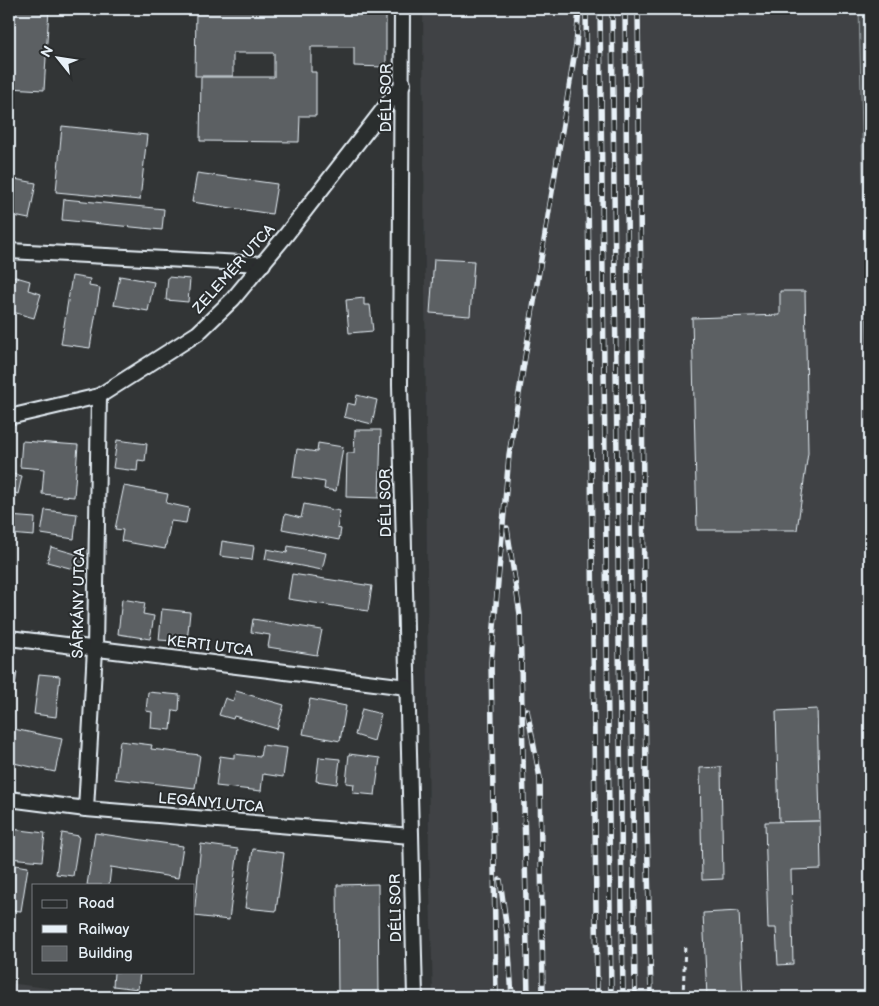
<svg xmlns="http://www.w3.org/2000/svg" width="879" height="1006" viewBox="0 0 879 1006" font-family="'Balsamiq Sans',sans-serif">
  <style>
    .built { fill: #3f4244 }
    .green { fill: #494d4f; stroke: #989fa4 }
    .building { fill: #5c6063; stroke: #e8f1f8 }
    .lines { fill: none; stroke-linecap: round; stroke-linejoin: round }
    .street-casing { stroke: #e8f1f8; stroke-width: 18 }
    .path { stroke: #e8f1f8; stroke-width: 3; stroke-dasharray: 5 4; stroke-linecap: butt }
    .street { stroke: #2a2d2e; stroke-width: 14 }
    .rail-casing { stroke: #e8f1f8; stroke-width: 5.5 }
    .rail { stroke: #2a2d2e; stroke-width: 4; stroke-dasharray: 11; stroke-linecap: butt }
    .labels { text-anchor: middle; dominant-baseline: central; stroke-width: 4; stroke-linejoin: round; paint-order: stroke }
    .street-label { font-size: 15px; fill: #e8f1f8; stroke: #2a2d2e }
  </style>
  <rect width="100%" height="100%" fill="#323536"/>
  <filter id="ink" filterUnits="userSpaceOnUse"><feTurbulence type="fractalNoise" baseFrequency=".02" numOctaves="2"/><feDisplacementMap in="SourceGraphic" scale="10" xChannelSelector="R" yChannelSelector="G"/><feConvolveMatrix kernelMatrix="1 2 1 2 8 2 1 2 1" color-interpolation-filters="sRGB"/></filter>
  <g filter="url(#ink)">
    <g class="built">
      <path d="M423,9H859L870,464V997H433L429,854Z"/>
      <path d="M9,983L115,997H9Z"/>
    </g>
    <path class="green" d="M859,9H870V464Z"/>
    <g class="building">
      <path d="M12,9H49L44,90L9,88Z"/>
      <path d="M196,9H386V67L354,66V47H311V72H316V116H300L299,142L200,141L201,77H274V53H233V76H195Z"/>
      <path d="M62,126L147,135L140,200L56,192Z"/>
      <path d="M197,173L277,184L272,214L192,202Z"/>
      <path d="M9,178L36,183L29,219L9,215Z"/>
      <path d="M64,199L164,209L162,230L62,220Z"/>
      <path d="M434,259L474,261L470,316L430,313Z"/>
      <path d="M9,275L30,281L28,290L41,294L34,318L9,311Z"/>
      <path d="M72,276L90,279L89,286L100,288L90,348L61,344Z"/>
      <path d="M120,276L154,282L148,311L114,305Z"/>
      <path d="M168,277L190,279L188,302L166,300Z"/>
      <path d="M780,291H805L808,453L797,530H697L692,318L780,315Z"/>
      <path d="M364,298V305H370L373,331L349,333L346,300Z"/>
      <path d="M357,395L377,400L372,424L344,417L347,403L355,405Z"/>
      <path d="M355,430H381L379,498L346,497L347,453H354Z"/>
      <path d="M117,440L147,444L145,461L138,460L137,471L113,468Z"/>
      <path d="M22,441L78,445L74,497L42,494L44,469L20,467Z"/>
      <path d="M318,443L343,447L336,491L324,489L325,482L293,477L297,449L317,452Z"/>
      <path d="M9,473L22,476L18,494L9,491Z"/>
      <path d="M124,486L168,494L166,503L189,508L186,523L171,521L165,549L121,541L123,530L115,529Z"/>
      <path d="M304,504L340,511L337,528L341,529L339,540L282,529L285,514L301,518Z"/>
      <path d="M45,510L77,514L74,539L41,534Z"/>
      <path d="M9,516L35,518L34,536L9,534Z"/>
      <path d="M222,541L254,546L252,560L220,556Z"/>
      <path d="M288,546L326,553L322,570L265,559L267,549L287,553Z"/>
      <path d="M51,547L86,557L81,571L47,562Z"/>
      <path d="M292,574L372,586L368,611L288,599Z"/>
      <path d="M122,599L145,603L143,614L154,616L150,639L118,634Z"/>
      <path d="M162,609L190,612L187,642L159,640Z"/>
      <path d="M253,619L322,630L317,655L268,647L270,635L251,632Z"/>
      <path d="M9,670L17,672L13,698L9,697Z"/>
      <path d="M39,674L60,676L56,717L34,714Z"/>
      <path d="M236,691L284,705L277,729L234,716L233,719L219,715L225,698L233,701Z"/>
      <path d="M148,692L180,695L179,711L173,710L171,730L151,728L152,712L146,711Z"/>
      <path d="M310,699L346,706L340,741L303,734Z"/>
      <path d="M362,709L381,714L374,741L355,735Z"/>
      <path d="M817,709L820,821L779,822L776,711Z"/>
      <path d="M9,728L62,739L55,772L9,762Z"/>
      <path d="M120,741L152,745L151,749L200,755L195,788L115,779Z"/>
      <path d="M262,745L287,748L283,777L263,774L261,791L216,786L220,756L234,758V754L260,757Z"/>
      <path d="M349,754L380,758L375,795L353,793L354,784L346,783Z"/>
      <path d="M319,757L340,759L337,784L316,781Z"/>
      <path d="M721,767L723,879L702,880L700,768Z"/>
      <path d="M820,821L821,869L791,870L793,964L778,965L776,928H768L765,822Z"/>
      <path d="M11,829L45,833L42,861L9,858Z"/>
      <path d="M62,833L79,836L73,876L56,874Z"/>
      <path d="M95,833L183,846L178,878L111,867L109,885H87Z"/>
      <path d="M201,844L238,849L229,920L194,916Z"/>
      <path d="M253,849L284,853L276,911L245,908Z"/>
      <path d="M9,864L28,867L21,911L9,910Z"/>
      <path d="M378,884L379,997H338L337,885Z"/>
      <path d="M739,911L743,997H707L703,913Z"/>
      <path d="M114,972H140L138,989L113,986Z"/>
    </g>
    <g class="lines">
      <g class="street-casing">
        <g id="street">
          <path d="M402,9L400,385L415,997"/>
          <path d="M9,251L263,264"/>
          <path d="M9,417L99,396L198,333L233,299L286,235L403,84"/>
          <path d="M9,638L407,687"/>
          <path d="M9,799L86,809L411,836"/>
          <path d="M86,809L95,649L99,396"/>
        </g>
      </g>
      <path class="path" d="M683,997L685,944"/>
      <use href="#street" class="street"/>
      <g class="rail-casing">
        <g id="rail">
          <path d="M586,9L597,997"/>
          <path d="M600,9L611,997"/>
          <path d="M612,9L623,997"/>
          <path d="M625,9L635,997"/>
          <path d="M638,9L646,778L651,997"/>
          <path d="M507,528L520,614L528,997"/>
          <path d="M527,710L540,778L543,997"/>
          <path d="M500,880L508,938L512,997"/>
          <path d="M496,997L491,662L509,455L576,45L579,9"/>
        </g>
      </g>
      <use href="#rail" class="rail"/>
    </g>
  </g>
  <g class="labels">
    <g class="street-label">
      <text transform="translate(386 98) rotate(-90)">DÉLI SOR</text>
      <text transform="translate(234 269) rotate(-48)">ZELEMÉR UTCA</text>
      <text transform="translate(386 503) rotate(-91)">DÉLI SOR</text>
      <text transform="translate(79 603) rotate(-89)">SÁRKÁNY UTCA</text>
      <text transform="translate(210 646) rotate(7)">KERTI UTCA</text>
      <text transform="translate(211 803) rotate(5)">LEGÁNYI UTCA</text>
      <text transform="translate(396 908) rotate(-91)">DÉLI SOR</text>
    </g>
  </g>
  <rect width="879" height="1006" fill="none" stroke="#2a2d2e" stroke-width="30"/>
  <rect x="15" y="15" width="849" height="976" fill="none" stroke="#e8f1f8" stroke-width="2" filter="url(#ink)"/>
  <rect x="32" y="884" width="162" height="90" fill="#2a2d2e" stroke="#767b7f"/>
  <rect x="42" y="900" width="25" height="8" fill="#2a2d2e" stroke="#767b7f"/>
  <text x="78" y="908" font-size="15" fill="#e8f1f8">Road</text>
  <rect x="42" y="925" width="25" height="8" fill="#e8f1f8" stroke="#767b7f"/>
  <text x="78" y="934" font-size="15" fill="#e8f1f8">Railway</text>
  <rect x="42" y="946" width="25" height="15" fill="#5c6063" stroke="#767b7f"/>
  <text x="78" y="958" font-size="15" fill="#e8f1f8">Building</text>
  <g transform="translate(58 58) rotate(300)" stroke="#2a2d2e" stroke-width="4" paint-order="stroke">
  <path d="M0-4L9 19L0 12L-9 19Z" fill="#e8f1f8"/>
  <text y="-8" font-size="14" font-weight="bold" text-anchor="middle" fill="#e8f1f8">N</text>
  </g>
</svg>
